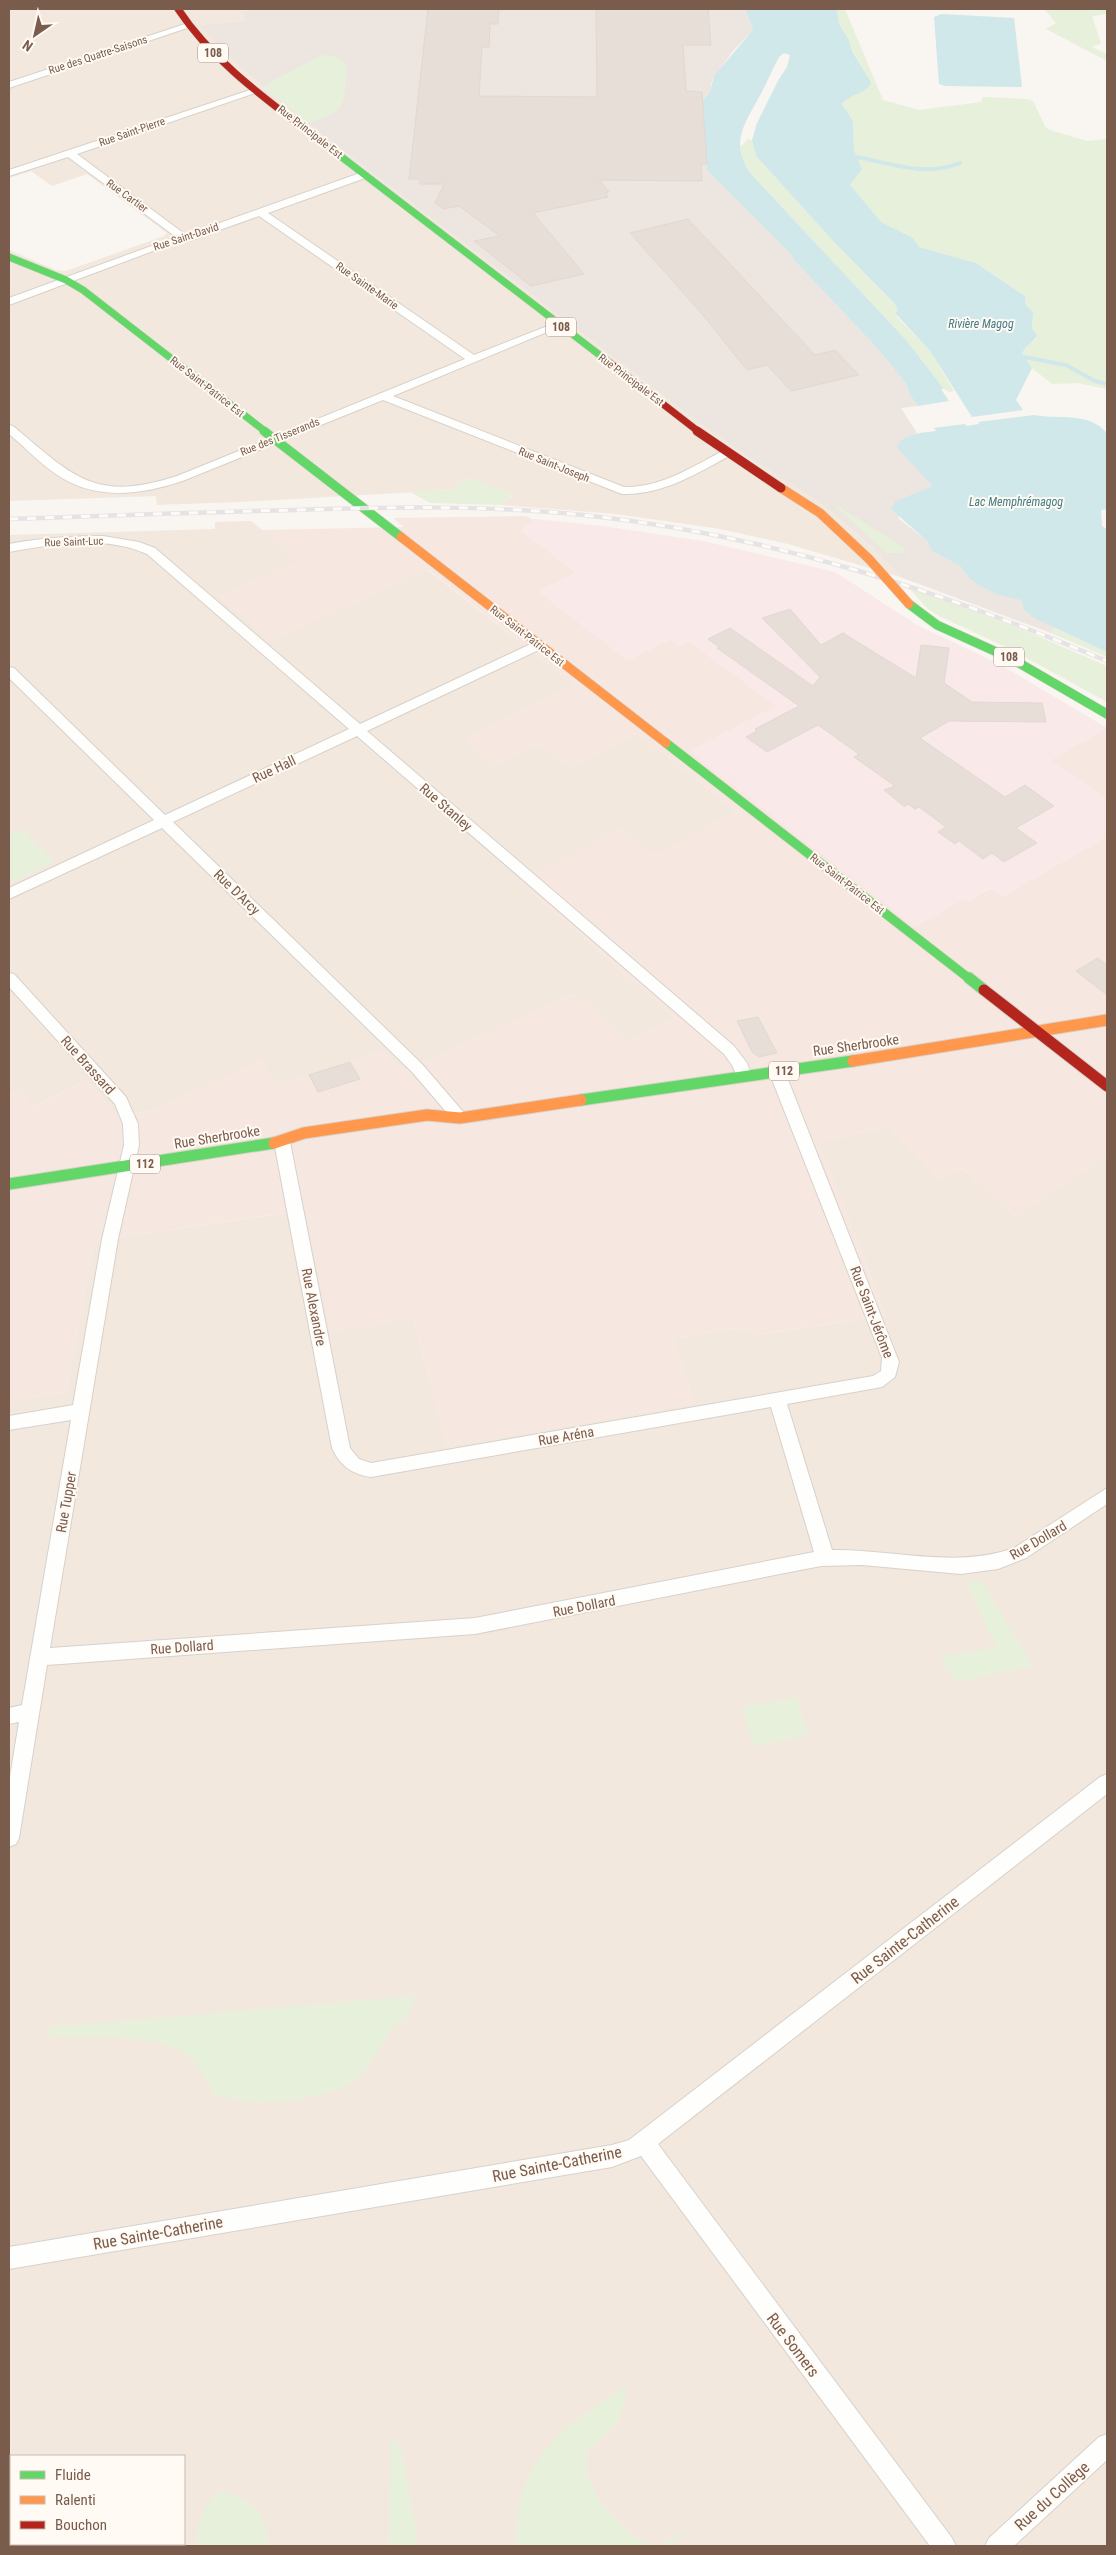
<svg xmlns="http://www.w3.org/2000/svg" width="1116" height="2555" viewBox="0 0 1116 2555" font-family="'Roboto Condensed',sans-serif">
  <style>
    .residential { fill: #f2e8de; fill-rule: evenodd }
    .commercial { fill: #f6e8e1 }
    .industrial { fill: #ede5e0 }
    .medical { fill: #fae9e9 }
    .green { fill: #e7f0db }
    .water { fill: #d0e8ea }
    .lines { fill: none; stroke-linecap: round; stroke-linejoin: round }
    .stream { stroke: #d0e8ea; stroke-width: 4 }
    .building { fill: #e6ded7; stroke: #e2d8d2 }
    .street-casing { stroke: #d7d1cb; stroke-width: 2 }
    .fast-far2-casing { stroke: #d9d2cb; stroke-width: 8 }
    .fast-far1-casing { stroke: #d9d2cb; stroke-width: 10 }
    .fast-casing { stroke: #d9d2cb; stroke-width: 13 }
    .slow-far1-casing { stroke: #d9d2cb; stroke-width: 10 }
    .slow-casing { stroke: #d9d2cb; stroke-width: 13 }
    .jam-far2-casing { stroke: #d9d2cb; stroke-width: 8 }
    .jam-far1-casing { stroke: #d9d2cb; stroke-width: 10 }
    .jam-casing { stroke: #d9d2cb; stroke-width: 13 }
    .street { fill: #fefefd; fill-rule: evenodd }
    .fast-far2 { stroke: #63d668; stroke-width: 7 }
    .fast-far1 { stroke: #63d668; stroke-width: 9 }
    .fast { stroke: #63d668; stroke-width: 11 }
    .slow-far1 { stroke: #ff974d; stroke-width: 9 }
    .slow { stroke: #ff974d; stroke-width: 11 }
    .jam-far2 { stroke: #b3261e; stroke-width: 7 }
    .jam-far1 { stroke: #b3261e; stroke-width: 9 }
    .jam { stroke: #b3261e; stroke-width: 11 }
    .rail-casing { stroke: #e6e3e7; stroke-width: 4.5 }
    .rail { stroke: #fffaf3; stroke-width: 3; stroke-dasharray: 9; stroke-linecap: butt }
    .slow-bridge-casing { stroke: #dad1cc; stroke-width: 10; stroke-linecap: butt }
    .slow-bridge { stroke: #ff974d; stroke-width: 9 }
    .labels { text-anchor: middle; dominant-baseline: central; stroke-width: 4; stroke-linejoin: round; paint-order: stroke }
    .far-street-label { font-size: 11px; fill: #7a5c4d; stroke: #fffaf3 }
    .shield { fill: #fffaf3; stroke: #a28b7f; stroke-width: 1 }
    .shield-label { font-size: 12px; font-weight: bold; fill: #7a5c4d }
    .far-water-label { font-size: 12px; font-style: italic; fill: #437c86; stroke: #fffaf3 }
    .street-label { font-size: 14px; fill: #7a5c4d; stroke: #fffaf3 }
    .near-street-label { font-size: 16px; fill: #7a5c4d; stroke: #fffaf3 }
  </style>
  <rect width="100%" height="100%" fill="#f9f5f0"/>
  <g class="residential">
    <path d="M9,9H265L243,11L246,21L200,25L239,66L307,123L701,424L738,450L823,505L871,546L900,577L788,544L720,529L616,514L501,505L513,495L468,478L452,490L239,502L157,505L156,496L9,501V250L56,270L66,271L164,236L167,233L87,174L52,186L31,171L9,178Z"/>
    <path d="M251,521L300,561L219,596L270,640L428,570L575,685L465,739L495,764L540,744L569,767L637,733L737,812L655,855L519,881L675,1018L627,1041L574,994L404,1071L384,1051L276,1086L260,1061L153,1111L114,1116L108,1104L87,1080L33,1106L20,1090L9,1096V883L53,862L22,830L9,835V535L215,529V522Z"/>
    <path d="M890,1127L940,1179L962,1168L1015,1216L1107,1155V2546H9V1401L66,1392L94,1241L307,1210L331,1332L413,1318L447,1446L694,1403L673,1339L736,1328L757,1335L886,1315L818,1142ZM11,2456H184V2544H11Z"/>
  </g>
  <g class="commercial">
    <path d="M526,516L533,520L521,531L577,573L538,591L573,618L628,660L670,639L690,642L777,706L690,751L969,900L991,888L1003,896L1107,836V1155L1015,1216L962,1168L940,1179L890,1127L818,1142L886,1315L756,1335L736,1328L673,1339L694,1403L447,1446L413,1318L331,1333L306,1210L94,1241L66,1392L9,1401V1096L20,1090L34,1106L87,1080L108,1104L115,1116L153,1111L260,1061L276,1086L384,1051L404,1071L574,994L627,1040L675,1018L519,881L622,828L655,855L737,812L637,733L569,767L540,744L495,764L464,739L575,685L429,570L270,640L219,596L299,561L261,530L404,527L393,518Z"/>
    <path d="M1107,728V800L1050,760Z"/>
  </g>
  <path class="industrial" d="M265,9H745L753,30L733,51L712,80L710,92L702,103L707,170L792,255L793,259L878,349L907,385L909,394L918,406L901,408L917,433L903,440L930,483L931,488L898,518L927,541L932,551L960,566L969,578L1021,600L1024,610L1055,628L1051,633L900,577L871,546L823,505L738,450L701,424L307,123L239,66L199,25L245,21L243,11Z"/>
  <path class="medical" d="M534,519L602,526L703,541L835,572L917,625L999,664L1107,728L1051,760L1107,800V836L1003,896L990,888L969,900L966,898L915,927L689,751L777,706L690,642L680,646L670,639L628,660L537,591L576,573L521,531Z"/>
  <g class="green">
    <path d="M837,9H845L883,100L919,110L981,102L983,97L1027,99L1033,101L1046,128L1050,130L1087,141L1107,139V389L1078,383L1052,384L1032,368L1022,354L1023,350L1036,339L1032,329L1033,312L1026,305L1025,296L976,263L919,247L914,239L881,222L849,185L862,169L854,150L853,121L842,104C850,93 865,93 871,82L852,50L849,40L839,24Z"/>
    <path d="M1044,9H1107V14L1092,16L1101,43L1092,47L1107,54V61L1046,29L1056,23Z"/>
    <path d="M322,55L334,56L347,65C343,105 350,112 307,123L263,86Z"/>
    <path d="M748,139L752,140L756,156L834,242L894,303L898,310L895,313L897,317L930,351L954,391L949,392L944,389L907,341L751,174L743,160L740,147Z"/>
    <path d="M468,478L513,494L501,505L430,503L410,492L452,490Z"/>
    <path d="M830,501L904,548L903,553H886Z"/>
    <path d="M907,586L1021,629L1107,666V702L1012,650L939,616L928,609Z"/>
    <path d="M1055,628L1107,652V657L1051,633Z"/>
    <path d="M21,829L53,862L9,883V835Z"/>
    <path d="M982,1581L1033,1666L956,1682L941,1661L945,1656L996,1648L967,1582Z"/>
    <path d="M797,1697L808,1736L754,1746L742,1707Z"/>
    <path d="M416,1996L409,2014L391,2031L361,2076L340,2089L296,2100L255,2102L216,2096C208,2085 202,2070 193,2060C170,2032 85,2037 50,2037L49,2027Z"/>
    <path d="M627,2386L620,2419L587,2452L586,2473L601,2504L637,2540L658,2546L689,2529L669,2546H516C517,2455 557,2432 627,2386Z"/>
    <path d="M391,2438L401,2448L416,2529L417,2546H389Z"/>
    <path d="M220,2492C251,2497 268,2515 268,2546H196C198,2523 201,2507 220,2492Z"/>
  </g>
  <g class="water">
    <path d="M745,9H837L839,24L849,40L852,51L871,82C869,93 849,94 842,104L853,121L854,150L862,169L850,185L881,222L913,238L919,247L976,263L1025,296L1026,305L1033,312L1032,329L1037,335C1034,343 1024,346 1022,354L1032,368L1016,400L1023,410L972,417L930,351L895,313L898,310L894,303L834,242L756,156L752,140L757,123L779,79L787,67L790,55L784,53L779,57C772,70 766,85 758,99C743,127 730,143 751,174L907,341L944,389H941L949,401L918,406L909,394L907,385L878,349L793,259L792,255L707,170L702,102L710,92L714,76L753,30Z"/>
    <path d="M942,14L1014,18L1022,87L945,86L939,84L934,17Z"/>
    <path d="M1034,415C1060,420 1087,411 1107,433V509L1101,510L1102,526L1107,529V652L1036,619L1024,610L1021,600L998,595L979,585L969,578L960,566L932,551L927,541L891,509L896,501L931,487L930,483L897,448C902,433 922,433 936,431L934,428L965,424L967,426L979,424L978,422Z"/>
  </g>
  <g class="lines">
    <g class="stream">
      <path d="M857,157C893,164 925,177 960,163"/>
      <path d="M1024,357L1066,365L1095,381L1107,384"/>
    </g>
  </g>
  <g class="building">
    <path d="M428,9H499L498,24H490L489,47H482L479,96L597,97L596,9H708L711,45H683L686,91L702,92L707,164H701L702,181L599,180L609,192L605,193L608,197L533,213L584,274L531,286L474,241L500,236L459,206L443,209L435,203L444,184H420V179H409Z"/>
    <path d="M688,219L815,355L835,350L859,375L791,391L767,365L747,370L703,315L630,233Z"/>
    <path d="M790,609L821,645L843,633L916,678L921,645L949,648L944,683L972,702L1042,703L1046,722L949,721L920,738L1005,797L1025,785L1054,806L1016,828L1037,843L1004,862L992,853L983,859L959,841L955,844L938,832L946,827L919,807L915,809L908,804L905,807L884,790L895,786L854,757L859,754L818,725L767,752L746,737L757,731L755,729L799,706L717,648L719,647L708,639L730,628L813,686L820,677L762,618Z"/>
    <path d="M1098,958L1107,965V995L1076,971Z"/>
    <path d="M758,1017L777,1053L759,1057L752,1052L737,1021Z"/>
    <path d="M350,1062L360,1079L318,1092L309,1075Z"/>
  </g>
  <g class="lines">
    <g class="street-casing">
      <g id="street">
        <path d="M185,24L193,26L9,88V82Z"/>
        <path d="M253,89L261,91L77,154L186,235L360,173H368V177L268,213L474,355L555,323L559,322L564,325L393,396L624,487C661,488 691,467 723,451H731V455C696,474 663,495 622,494L383,400L185,480C145,494 100,501 62,478C42,466 26,448 9,434V425L13,426C73,476 94,503 177,476L465,359L259,216L189,241L169,245L9,305V298L176,237L68,157L9,176V170Z"/>
        <path d="M103,536L139,542L155,548L360,724L535,642H543L545,645L543,648L367,731L734,1046L747,1063L752,1077L749,1081H739L732,1065L724,1054L357,736L173,822L422,1064L465,1114L468,1118L465,1122H455L412,1072L162,828L9,899V888L154,820L9,678V667L14,668L165,815L349,729L147,554C105,535 52,544 9,552V544C40,538 71,536 103,536Z"/>
        <path d="M9,973L14,974L126,1097L138,1124L139,1145L118,1239L50,1648L475,1618L814,1552L771,1407L371,1477C352,1474 340,1466 332,1448L274,1142L277,1138H287L290,1142L350,1448L359,1459L371,1463L873,1376L881,1371L882,1358L769,1072L772,1068H782L785,1072L899,1362L895,1377L882,1387L787,1404L832,1550C892,1549 956,1569 1014,1548L1107,1488V1504L1026,1558L998,1569L961,1574L862,1565L821,1566L475,1634L47,1665L19,1838L16,1844L9,1847V1783L19,1722L9,1724V1708L22,1705L71,1420L9,1430V1416L73,1405L102,1239L124,1145L123,1124L115,1104L9,987Z"/>
        <path d="M1107,1774V1794L658,2144L952,2538L956,2546H930L641,2156L612,2167L9,2269V2247L612,2145L629,2140L1100,1777Z"/>
        <path d="M1107,2434V2460L1014,2546H985L989,2538L1099,2437Z"/>
      </g>
    </g>
    <g class="fast-far2-casing">
      <g id="fast-far2">
        <path d="M326,145L610,363"/>
        <path d="M9,257L66,280L83,290L266,432"/>
      </g>
    </g>
    <g class="fast-far1-casing">
      <g id="fast-far1">
        <path d="M264,431L401,537"/>
        <path d="M909,604L937,625L1012,659L1107,714"/>
        <path d="M666,743L971,980"/>
      </g>
    </g>
    <g class="fast-casing">
      <g id="fast">
        <path d="M969,978L984,990"/>
        <path d="M581,1100L853,1061"/>
        <path d="M9,1184L274,1143"/>
      </g>
    </g>
    <g class="slow-far1-casing">
      <g id="slow-far1">
        <path d="M781,488L820,513L869,559"/>
        <path d="M401,537L666,743"/>
      </g>
    </g>
    <g class="slow-casing">
      <g id="slow">
        <path d="M853,1061L1107,1020"/>
        <path d="M274,1143L304,1133L427,1115L460,1118L581,1100"/>
      </g>
    </g>
    <g class="jam-far2-casing">
      <g id="jam-far2">
        <path d="M178,9C215,65 273,104 326,145"/>
        <path d="M610,363L699,432"/>
      </g>
    </g>
    <g class="jam-far1-casing">
      <path id="jam-far1" d="M697,431L781,488"/>
    </g>
    <g class="jam-casing">
      <path id="jam" d="M984,990L1107,1086"/>
    </g>
    <use href="#street" class="street"/>
    <use href="#fast-far2" class="fast-far2"/>
    <use href="#fast-far1" class="fast-far1"/>
    <use href="#fast" class="fast"/>
    <use href="#slow-far1" class="slow-far1"/>
    <use href="#slow" class="slow"/>
    <use href="#jam-far2" class="jam-far2"/>
    <use href="#jam-far1" class="jam-far1"/>
    <use href="#jam" class="jam"/>
    <g class="rail-casing">
      <path id="rail" d="M9,519C105,516 200,512 296,510C391,507 488,505 583,515C765,534 939,590 1107,661"/>
    </g>
    <use href="#rail" class="rail"/>
    <g class="slow-bridge-casing">
      <path id="slow-bridge" d="M869,559L909,604"/>
    </g>
    <use href="#slow-bridge" class="slow-bridge"/>
  </g>
  <g class="labels">
    <g class="far-street-label">
      <text transform="translate(98 55) rotate(-18)">Rue des Quatre-Saisons</text>
      <text transform="translate(132 132) rotate(-19)">Rue Saint-Pierre</text>
      <text transform="translate(310 132) rotate(38)">Rue Principale Est</text>
      <text transform="translate(127 196) rotate(36)">Rue Cartier</text>
      <text transform="translate(186 237) rotate(-18)">Rue Saint-David</text>
      <text transform="translate(367 286) rotate(35)">Rue Sainte-Marie</text>
      <text transform="translate(631 380) rotate(37)">Rue Principale Est</text>
      <text transform="translate(207 387) rotate(38)">Rue Saint-Patrice Est</text>
      <text transform="translate(280 437) rotate(-22)">Rue des Tisserands</text>
      <text transform="translate(554 465) rotate(22)">Rue Saint-Joseph</text>
      <text transform="translate(74 542) rotate(-2)">Rue Saint-Luc</text>
      <text transform="translate(527 636) rotate(38)">Rue Saint-Patrice Est</text>
      <text transform="translate(847 884) rotate(38)">Rue Saint-Patrice Est</text>
    </g>
    <g class="shield">
      <rect x="198" y="43.5" width="30" height="19" rx="4"/>
      <rect x="546" y="317.5" width="30" height="19" rx="4"/>
      <rect x="994" y="647.5" width="30" height="19" rx="4"/>
      <rect x="769" y="1061.5" width="30" height="19" rx="4"/>
      <rect x="130" y="1154.5" width="30" height="19" rx="4"/>
    </g>
    <g class="shield-label">
      <text x="213" y="53">108</text>
      <text x="561" y="327">108</text>
      <text x="1009" y="657">108</text>
      <text x="784" y="1071">112</text>
      <text x="145" y="1164">112</text>
    </g>
    <g class="far-water-label">
      <text x="981" y="324">Rivière Magog</text>
      <text x="1016" y="502">Lac Memphrémagog</text>
    </g>
    <g class="street-label">
      <text transform="translate(274 769) rotate(-25)">Rue Hall</text>
      <text transform="translate(446 807) rotate(41)">Rue Stanley</text>
      <text transform="translate(237 892) rotate(44)">Rue D'Arcy</text>
      <text transform="translate(856 1045) rotate(-8)">Rue Sherbrooke</text>
      <text transform="translate(88 1065) rotate(48)">Rue Brassard</text>
      <text transform="translate(217 1137) rotate(-9)">Rue Sherbrooke</text>
      <text transform="translate(314 1307) rotate(79)">Rue Alexandre</text>
      <text transform="translate(872 1312) rotate(69)">Rue Saint-Jérôme</text>
      <text transform="translate(566 1436) rotate(-10)">Rue Aréna</text>
      <text transform="translate(66 1502) rotate(-80)">Rue Tupper</text>
      <text transform="translate(1038 1540) rotate(-30)">Rue Dollard</text>
      <text transform="translate(584 1606) rotate(-11)">Rue Dollard</text>
      <text transform="translate(182 1647) rotate(-4)">Rue Dollard</text>
    </g>
    <g class="near-street-label">
      <text transform="translate(905 1940) rotate(-38)">Rue Sainte-Catherine</text>
      <text transform="translate(557 2164) rotate(-11)">Rue Sainte-Catherine</text>
      <text transform="translate(158 2233) rotate(-10)">Rue Sainte-Catherine</text>
      <text transform="translate(793 2345) rotate(53)">Rue Somers</text>
      <text transform="translate(1052 2496) rotate(-42)">Rue du Collège</text>
    </g>
  </g>
  <rect width="1116" height="2555" fill="none" stroke="#7a5c4d" stroke-width="20"/>
  <rect x="10" y="2455" width="175" height="90" fill="#fffaf3" stroke="#cabbb1"/>
  <rect x="20" y="2471" width="25" height="8" fill="#63d668" stroke="#cabbb1"/>
  <text x="55" y="2480" font-size="15" fill="#7a5c4d">Fluide</text>
  <rect x="20" y="2496" width="25" height="8" fill="#ff974d" stroke="#cabbb1"/>
  <text x="55" y="2505" font-size="15" fill="#7a5c4d">Ralenti</text>
  <rect x="20" y="2521" width="25" height="8" fill="#b3261e" stroke="#cabbb1"/>
  <text x="55" y="2530" font-size="15" fill="#7a5c4d">Bouchon</text>
  <g transform="translate(35 35) rotate(214)" stroke="#fffaf3" stroke-width="4" paint-order="stroke">
  <path d="M0-4L9 19L0 12L-9 19Z" fill="#7a5c4d"/>
  <text y="-8" font-size="14" font-weight="bold" text-anchor="middle" fill="#7a5c4d">N</text>
  </g>
</svg>
